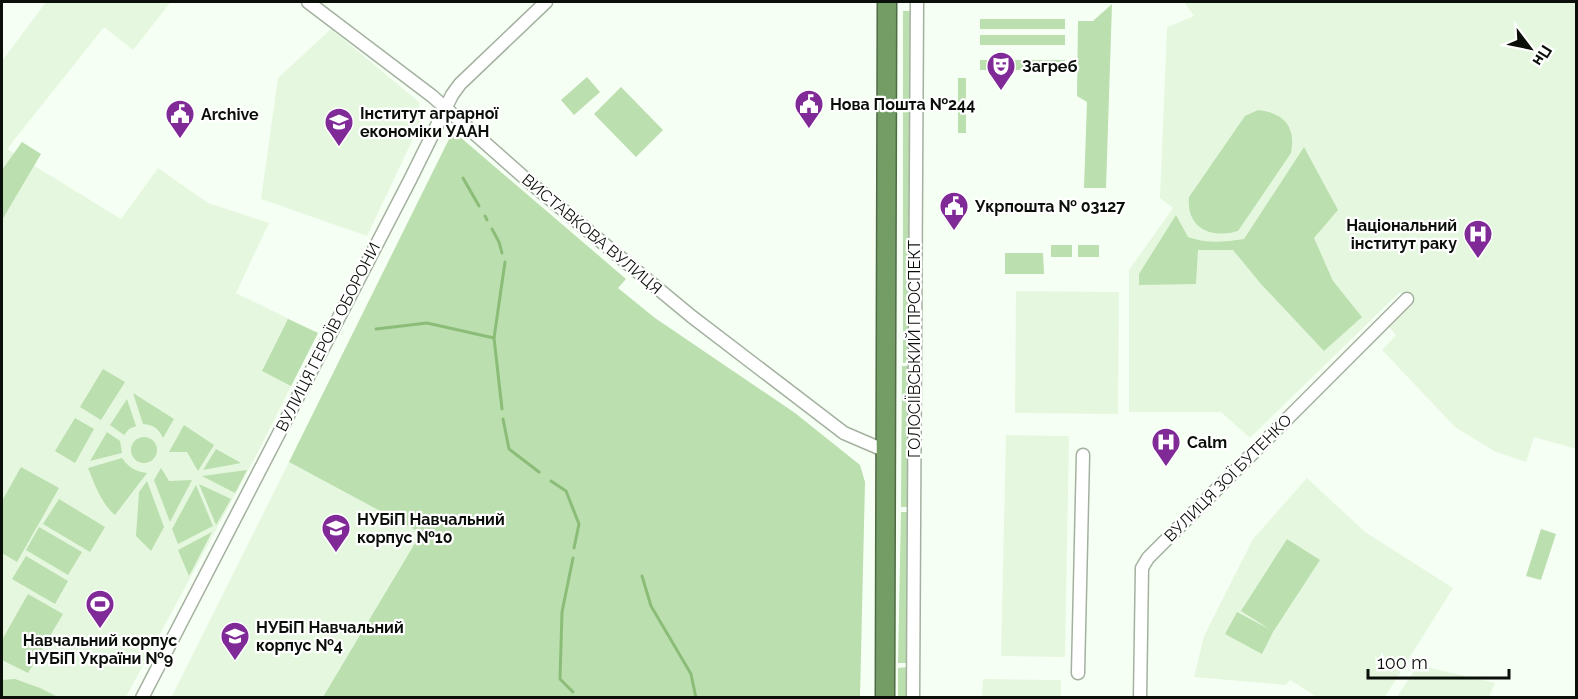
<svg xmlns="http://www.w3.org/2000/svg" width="1578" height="699" viewBox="0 0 1578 699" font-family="Raleway,sans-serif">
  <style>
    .built { fill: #e5f8df }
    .green { fill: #bbdfaf }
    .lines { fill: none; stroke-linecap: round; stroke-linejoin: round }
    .stream { stroke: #8bbd79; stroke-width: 3 }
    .minor-casing { stroke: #a4b1a0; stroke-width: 15 }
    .highway-casing { stroke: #4f6b45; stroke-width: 21 }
    .minor { stroke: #fff; stroke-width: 12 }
    .highway { stroke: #739d65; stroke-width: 18 }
    .labels { text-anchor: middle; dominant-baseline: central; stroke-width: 4.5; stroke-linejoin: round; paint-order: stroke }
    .poi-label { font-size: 16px; font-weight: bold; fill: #0b0f09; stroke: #fff; text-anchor: start }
    .street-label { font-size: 16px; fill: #0b0f09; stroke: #fff }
  </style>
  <rect width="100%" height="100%" fill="#f6fff3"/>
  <g class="built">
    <path d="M46,2H171L133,50L104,27L7,149L121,219L158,168L208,203L269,223L236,293L318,333L258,452L126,697H2V61Z"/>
    <path d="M1184,2H1576V449L1534,437L1526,462L1494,451L1455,427L1382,350L1396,335L1387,325L1410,302L1400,292L1250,438L1221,412H1129V270L1173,208L1160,198L1167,27L1194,16Z"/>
    <path d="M331,29L419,102L421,122L367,236L261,199L278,78Z"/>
    <path d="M1016,291L1119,292L1118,414L1015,413Z"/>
    <path d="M1006,435L1069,436L1065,657L1001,656Z"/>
    <path d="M289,462L421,533L323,697L171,698Z"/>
    <path d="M1307,478L1365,532L1453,588L1385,697H1317L1290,680L1286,685L1194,677L1204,636L1253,539Z"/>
    <path d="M1418,665L1495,683L1489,697H1397Z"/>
    <path d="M983,679L1061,680V697H982Z"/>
  </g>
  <g class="green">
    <path d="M1112,4L1106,188H1084L1087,102L1077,96L1078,21H1093Z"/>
    <path d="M903,11H912L911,362L903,363Z"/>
    <rect x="980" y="19" width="85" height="10"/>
    <rect x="980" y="35" width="85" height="10"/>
    <rect x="980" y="60" width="85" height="10"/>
    <path d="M587,77L600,92L574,115L561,100Z"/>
    <rect x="958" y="78" width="8" height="55"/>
    <path d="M621,87L663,130L636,157L594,114Z"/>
    <path d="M1258,110C1284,113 1296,126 1291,153L1238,231C1211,239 1186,228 1189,197L1245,116Z"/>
    <path d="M453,131L626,279L618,288L655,318L795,413L860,465L865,482L860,697H323L421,533L289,462Z"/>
    <path d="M22,142L41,154L2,220V170Z"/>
    <path d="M1304,147L1338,210L1314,238L1333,281L1362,317L1324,351L1261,284L1233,250H1198L1196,284L1139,285V274L1176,215L1188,237C1208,244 1224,242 1244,239Z"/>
    <rect x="1051" y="245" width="21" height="12"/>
    <rect x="1078" y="245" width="21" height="12"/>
    <path d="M1005,253H1043L1044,274H1005Z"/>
    <path d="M288,319L318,333L291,386L262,371Z"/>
    <path d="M902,366H910L909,507H901Z"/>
    <path d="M103,369L125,382L101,420L80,407Z"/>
    <path d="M133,393L174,419L163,438C158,428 154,425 143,424Z"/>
    <path d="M127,399L136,426L129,429L124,435L110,425Z"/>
    <path d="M75,418L94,429L75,463L55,451Z"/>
    <path d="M184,425L214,445L198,471L187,452H169Z"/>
    <path d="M107,432L120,441L122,453L90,461Z"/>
    <circle cx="144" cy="450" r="13"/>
    <path d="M216,449L241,463L203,470Z"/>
    <path d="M122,458C129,468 135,471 147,473L115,515C101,503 95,485 88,468Z"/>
    <path d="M21,467L59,488L17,562L2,553V501Z"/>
    <path d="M161,468L169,481L192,480L170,522L154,480Z"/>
    <path d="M247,470L235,493L202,476Z"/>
    <path d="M147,481L164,527L151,551L136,536L139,492Z"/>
    <path d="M199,484L231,499L216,525Z"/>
    <path d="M196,485L213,526L178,544L172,529Z"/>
    <path d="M59,499L105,527L90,552L43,524Z"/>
    <path d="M901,512H909V663H898Z"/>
    <path d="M39,527L82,552L68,575L26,550Z"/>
    <path d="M1541,529L1556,534L1541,580L1526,576Z"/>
    <path d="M212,532L189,576L178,550Z"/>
    <path d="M1287,539L1320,560L1273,632L1262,654L1225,634L1237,612L1271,630L1241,611Z"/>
    <path d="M26,556L68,581L55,604L12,579Z"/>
    <path d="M28,594L63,614L28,673L2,660V640Z"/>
    <path d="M908,667V697H898V668Z"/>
    <path d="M15,679L40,688L58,697H2V680Z"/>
  </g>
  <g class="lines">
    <g class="stream">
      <path d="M463,178L479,206"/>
      <path d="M485,216L487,220"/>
      <path d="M492,229L499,242L502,253"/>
      <path d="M376,329L427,323L494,338"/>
      <path d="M502,409L494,338L505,262"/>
      <path d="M503,419L509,449L539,472"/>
      <path d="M551,481L566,491L579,524L574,548"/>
      <path d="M573,558L562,612L560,679L573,692"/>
      <path d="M642,576L651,606L691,674L696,698"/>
    </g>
    <g class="minor-casing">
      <g id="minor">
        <path d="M308,2L432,96L527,180L691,316L844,433L886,451"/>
        <path d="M1078,673L1083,455"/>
        <path d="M142,698L410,180L452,95L460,84L546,2"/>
        <path d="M913,698L917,2"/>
        <path d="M1140,698L1142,568L1148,558L1407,299"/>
      </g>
    </g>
    <g class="highway-casing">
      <path id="highway" d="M885,698L887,2"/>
    </g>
    <use href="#minor" class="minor"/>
    <use href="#highway" class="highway"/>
  </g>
  <defs>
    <g id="theatre-pin" transform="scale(1.5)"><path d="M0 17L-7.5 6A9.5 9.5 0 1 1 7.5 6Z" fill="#802a98" stroke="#fff"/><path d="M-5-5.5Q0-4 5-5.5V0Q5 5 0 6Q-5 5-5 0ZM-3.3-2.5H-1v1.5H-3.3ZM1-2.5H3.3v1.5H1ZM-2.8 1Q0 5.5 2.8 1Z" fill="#fff"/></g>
    <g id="civic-pin" transform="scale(1.5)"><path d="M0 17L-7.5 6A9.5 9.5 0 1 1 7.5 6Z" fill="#802a98" stroke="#fff"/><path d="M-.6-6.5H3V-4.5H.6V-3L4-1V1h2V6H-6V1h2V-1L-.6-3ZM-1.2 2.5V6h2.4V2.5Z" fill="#fff"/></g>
    <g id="university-pin" transform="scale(1.5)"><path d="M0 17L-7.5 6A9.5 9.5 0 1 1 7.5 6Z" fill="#802a98" stroke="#fff"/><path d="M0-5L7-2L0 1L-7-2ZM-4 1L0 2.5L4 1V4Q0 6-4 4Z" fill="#fff"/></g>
    <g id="hospital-pin" transform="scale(1.5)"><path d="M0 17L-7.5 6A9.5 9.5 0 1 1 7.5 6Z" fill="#802a98" stroke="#fff"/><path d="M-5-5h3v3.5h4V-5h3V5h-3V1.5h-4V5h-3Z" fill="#fff"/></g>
    <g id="stadium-pin" transform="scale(1.5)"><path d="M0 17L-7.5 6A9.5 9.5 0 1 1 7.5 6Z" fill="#802a98" stroke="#fff"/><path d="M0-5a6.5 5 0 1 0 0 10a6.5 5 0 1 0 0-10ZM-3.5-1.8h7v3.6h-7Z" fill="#fff"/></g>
  </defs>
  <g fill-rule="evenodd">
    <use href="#theatre-pin" x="1001" y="66"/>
    <use href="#civic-pin" x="809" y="104"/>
    <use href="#civic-pin" x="180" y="114"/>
    <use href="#university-pin" x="339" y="122"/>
    <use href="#civic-pin" x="954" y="206"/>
    <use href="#hospital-pin" x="1478" y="234"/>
    <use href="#hospital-pin" x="1166" y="442"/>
    <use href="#university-pin" x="336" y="528"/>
    <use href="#stadium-pin" x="100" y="604"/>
    <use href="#university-pin" x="235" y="636"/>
  </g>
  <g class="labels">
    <g class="poi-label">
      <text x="1022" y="66">Загреб</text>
      <text x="830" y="104">Нова Пошта №244</text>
      <text x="360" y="113">Інститут аграрної<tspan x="360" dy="18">економіки УААН</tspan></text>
      <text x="201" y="114">Archive</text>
      <text x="975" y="206">Укрпошта № 03127</text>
      <text x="1457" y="225" text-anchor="end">Національний<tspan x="1457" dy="18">інститут раку</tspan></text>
      <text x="1187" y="442">Calm</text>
      <text x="357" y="519">НУБіП Навчальний<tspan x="357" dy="18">корпус №10</tspan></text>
      <text x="256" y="627">НУБіП Навчальний<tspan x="256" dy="18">корпус №4</tspan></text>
      <text x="100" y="640" text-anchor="middle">Навчальний корпус<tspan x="100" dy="18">НУБіП України №9</tspan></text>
    </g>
    <g class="street-label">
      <text transform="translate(592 234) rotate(40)">ВИСТАВКОВА ВУЛИЦЯ</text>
      <text transform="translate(328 337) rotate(-63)">ВУЛИЦЯ ГЕРОЇВ ОБОРОНИ</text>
      <text transform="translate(914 349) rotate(-90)">ГОЛОСІЇВСЬКИЙ ПРОСПЕКТ</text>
      <text transform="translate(1228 478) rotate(-45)">ВУЛИЦЯ ЗОЇ БУТЕНКО</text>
    </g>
  </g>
  <rect width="1578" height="699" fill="none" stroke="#0b0f09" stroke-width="6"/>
  <g transform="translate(1530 48) rotate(122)" stroke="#ffffff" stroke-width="4.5" paint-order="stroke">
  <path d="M0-4.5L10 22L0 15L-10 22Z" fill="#0b0f09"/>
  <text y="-9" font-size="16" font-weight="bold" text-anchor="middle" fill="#0b0f09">Пн</text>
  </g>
  <path d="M1368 669v9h141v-9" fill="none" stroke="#0b0f09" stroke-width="3"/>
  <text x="1377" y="669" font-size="18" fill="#0b0f09" stroke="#ffffff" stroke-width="4.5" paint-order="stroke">100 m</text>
</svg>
